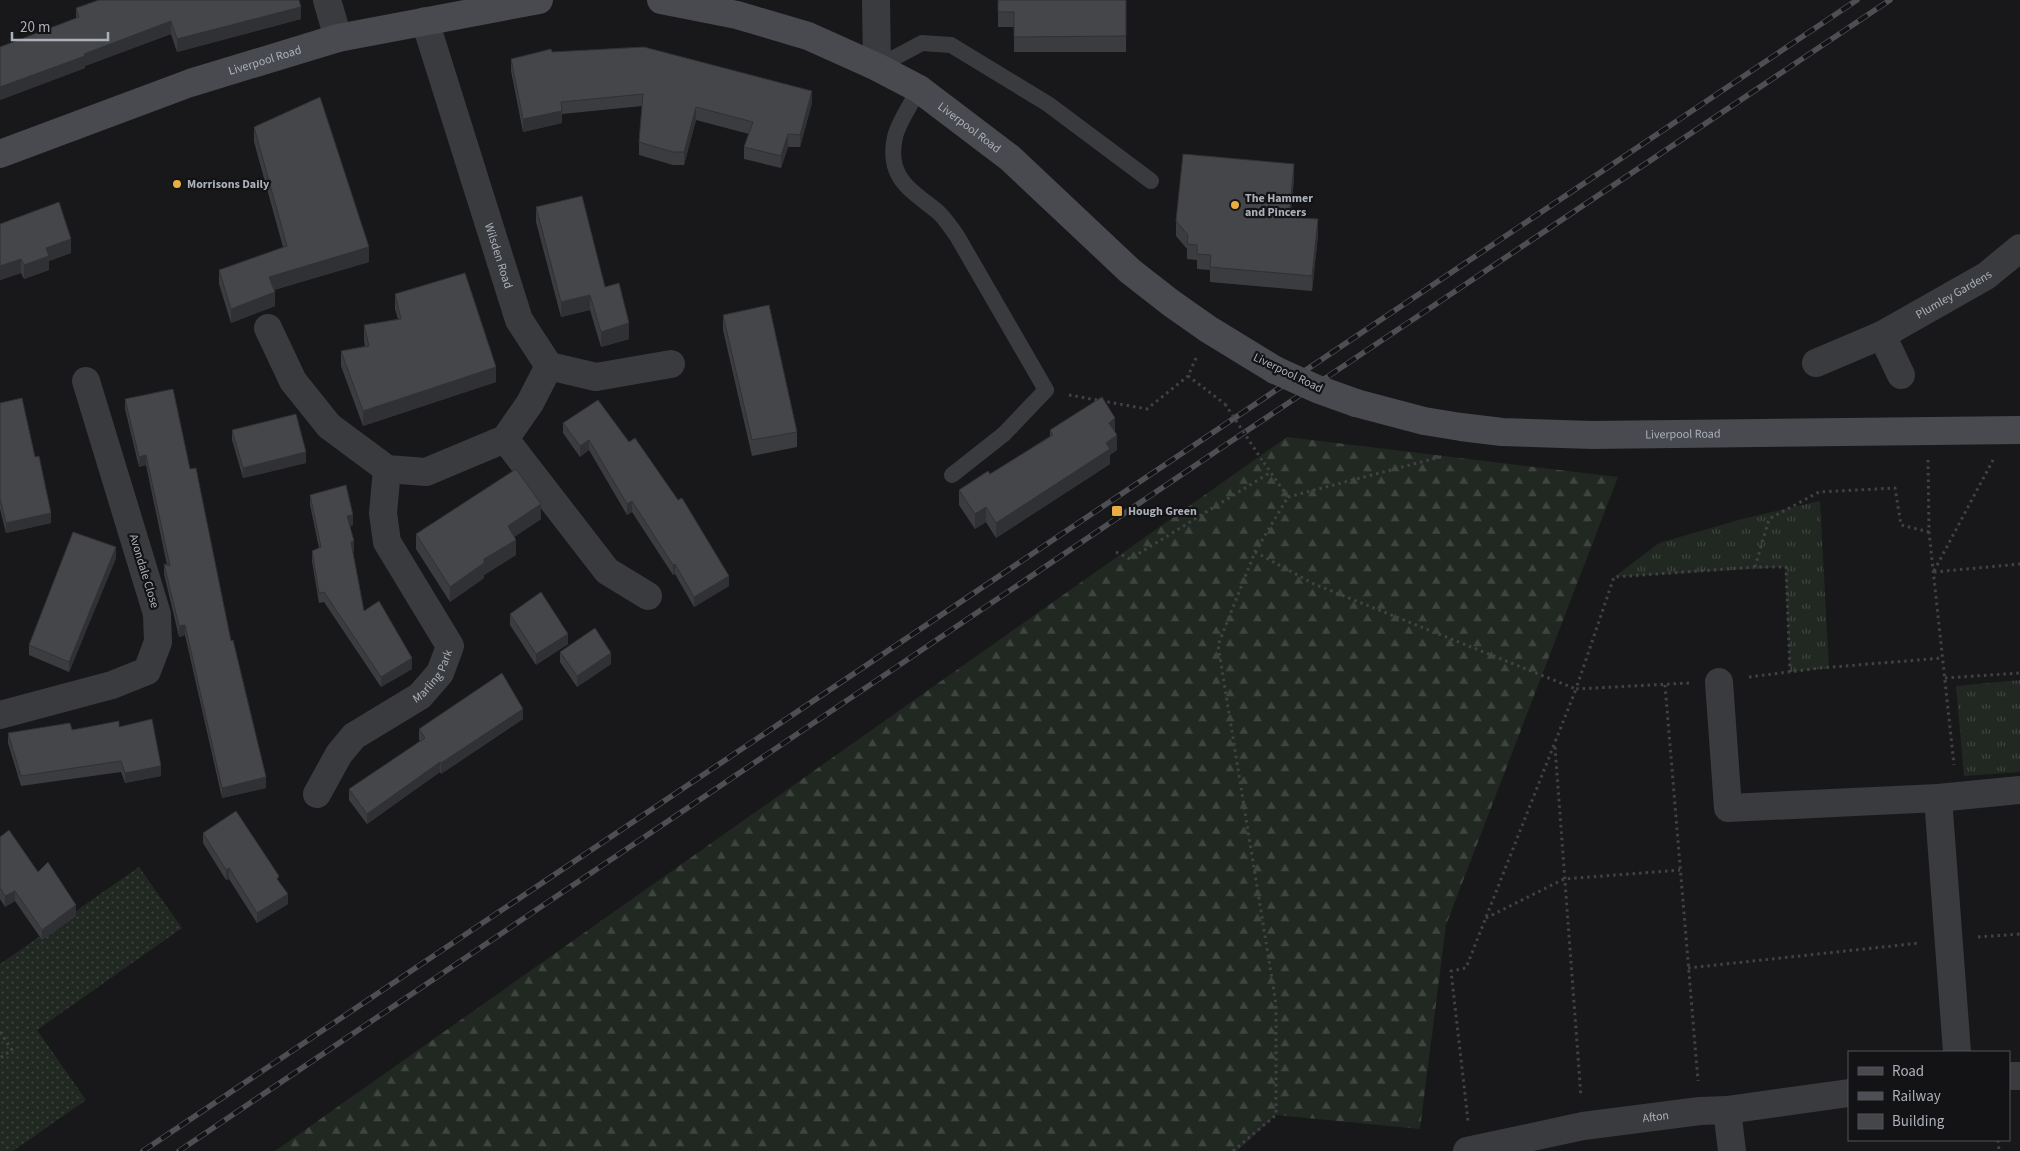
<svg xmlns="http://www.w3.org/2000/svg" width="2020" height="1151" viewBox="0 0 2020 1151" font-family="'Source Sans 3',sans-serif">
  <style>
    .grass { fill: url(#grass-tufts) }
    .forest { fill: url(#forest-firs) }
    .garden { fill: url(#garden-dots) }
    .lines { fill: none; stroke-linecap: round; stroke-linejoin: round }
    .path { stroke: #404246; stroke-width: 3; stroke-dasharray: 2.5 4; stroke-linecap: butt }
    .service { stroke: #3a3b3f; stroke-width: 16 }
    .minor { stroke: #3a3b3f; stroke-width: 28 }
    .tertiary { stroke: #3a3b3f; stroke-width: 28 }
    .secondary { stroke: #484a4f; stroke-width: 28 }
    .rail-casing { stroke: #4d4f54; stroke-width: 5.5 }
    .rail { stroke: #131315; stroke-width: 4; stroke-dasharray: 11; stroke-linecap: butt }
    .path-bridge { stroke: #404246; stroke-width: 3; stroke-dasharray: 2.5 4; stroke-linecap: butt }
    .secondary-bridge { stroke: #484a4f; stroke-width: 28 }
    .wall { fill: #3b3c40 }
    .shaded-wall { fill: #303134 }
    .building { fill: #45464a; stroke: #303134 }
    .poi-dot { fill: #e9ac42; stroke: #131315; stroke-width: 2 }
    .labels { text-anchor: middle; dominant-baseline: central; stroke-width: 4.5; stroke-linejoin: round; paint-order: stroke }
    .street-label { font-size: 12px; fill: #abb0b9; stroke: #131315 }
    .poi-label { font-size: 12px; font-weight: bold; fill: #abb0b9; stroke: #131315; text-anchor: start }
  </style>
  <defs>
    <pattern id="grass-tufts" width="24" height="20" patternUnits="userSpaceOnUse" patternTransform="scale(1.25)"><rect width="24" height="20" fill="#202821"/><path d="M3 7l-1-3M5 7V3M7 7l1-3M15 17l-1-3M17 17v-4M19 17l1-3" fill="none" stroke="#3e453f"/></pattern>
    <pattern id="forest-firs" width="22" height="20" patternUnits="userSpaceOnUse" patternTransform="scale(1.25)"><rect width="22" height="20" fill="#202821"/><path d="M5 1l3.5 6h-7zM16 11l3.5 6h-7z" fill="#3e453f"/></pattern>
    <pattern id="garden-dots" width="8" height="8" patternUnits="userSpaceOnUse" patternTransform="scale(1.25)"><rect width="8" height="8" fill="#202821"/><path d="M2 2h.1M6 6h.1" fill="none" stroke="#3e453f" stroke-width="1.8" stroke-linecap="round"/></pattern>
  </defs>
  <rect width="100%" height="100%" fill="#18181a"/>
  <g class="grass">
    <path d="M1820,501L1829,668L1790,672L1785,567L1614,577L1659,543L1742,519Z"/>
    <path d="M2020,680V772L1964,776L1956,686Z"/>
  </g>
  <path class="forest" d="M1287,437L1618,477L1446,925L1420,1129L1276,1115L1237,1151H275Z"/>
  <path class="garden" d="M139,867L182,928L37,1030L86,1100L13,1151H0V964Z"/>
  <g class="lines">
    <g class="path">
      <path d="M1196,358L1188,376L1225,404"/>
      <path d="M1069,395L1147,409L1188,376"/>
      <path d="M1928,460L1929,532L1954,765"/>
      <path d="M1288,497L1444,456"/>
      <path d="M1116,552L1130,559L1271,472"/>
      <path d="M1255,552L1314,584L1576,689L1466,968L1451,971L1468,1121"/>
      <path d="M1755,567L1769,519L1819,492L1895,488L1901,525L1929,532"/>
      <path d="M1934,571L1993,460"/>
      <path d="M1934,572L2020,564"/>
      <path d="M1749,677L1820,668L1943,658"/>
      <path d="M1945,678L2020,673"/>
      <path d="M1689,683L1576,689L1614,577L1755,567H1786L1790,672"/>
      <path d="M1665,685L1698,1081"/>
      <path d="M1555,747L1581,1097"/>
      <path d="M1486,918L1564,879L1680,870"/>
      <path d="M1978,937L2020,934"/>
      <path d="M1688,968L1920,943"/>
      <path d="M0,1032L12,1050L0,1058"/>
      <path d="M1998,1140L1999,1151"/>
      <path d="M1233,1151L1276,1115V1004L1218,645L1255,552L1288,497L1262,460"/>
    </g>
    <g class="service">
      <path d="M877,67L922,43L951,45L1048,104L1151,181"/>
      <path d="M919,89C912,103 898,123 895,137C886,178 911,190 938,212C945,218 951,228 957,236L1046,390L1004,434L952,475"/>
    </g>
    <g class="minor">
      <path d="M327,0L338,38"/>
      <path id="s1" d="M425,21L519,320L549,366L596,377L671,364"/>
      <path d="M268,328L293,381L329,426L387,469L426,472L505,439L530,403L549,366"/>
      <path d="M1882,335L1901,375"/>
      <path id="s2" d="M1816,363L1882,335L1986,276L2020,248"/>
      <path d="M505,439L607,571L648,596"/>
      <path d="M1719,682L1728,808L1938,798L2020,790"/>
      <path d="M0,715L112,685L147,671L158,642L157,614L86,381"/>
      <path id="s3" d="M317,794L339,754L354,736L420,696L440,673L450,646L387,542L383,513L387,469"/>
      <path d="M1938,798L1957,1052"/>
      <path d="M2009,1076H2020"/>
      <path d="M1727,1110L1732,1151"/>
      <path id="s4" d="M1467,1151L1583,1126L1700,1111L1727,1110L1849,1093"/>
    </g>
    <path class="tertiary" d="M876,0L877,67"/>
    <g class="secondary">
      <path id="s5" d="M661,0L737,15L808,36L877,67L919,89L1010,158L1130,271L1171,303L1208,329L1275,370"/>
      <path id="s6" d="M0,154L190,83L338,38L539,0"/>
      <path id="s7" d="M1356,403L1424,421L1461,427L1502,432L1592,435L2020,430"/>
    </g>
    <g class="rail-casing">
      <g id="rail">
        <path d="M143,1151L1857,0"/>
        <path d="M179,1151L1227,444L1890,0"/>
      </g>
    </g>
    <use href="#rail" class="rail"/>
    <path class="path-bridge" d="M1225,404L1262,460"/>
    <path class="secondary-bridge" d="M1275,370L1317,389L1356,403"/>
  </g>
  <g class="wall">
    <path d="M998,0H1126V52H1014V27H998Z"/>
    <path d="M76,8L301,19L177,52L171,34L85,66V68L0,100V47L76,19Z"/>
    <path d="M552,52L812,103L800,147H788L781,168L744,159V147L749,134L696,120L684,165H673L639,155V142L642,106L562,114V123L523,132L511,71V59Z"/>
    <path d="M254,127L369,262L274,290L275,306L231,323L219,284V270L283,247L254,142Z"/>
    <path d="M1294,179L1290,217L1318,235L1312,291L1210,282V270L1197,269V260L1187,259V249L1176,236V221Z"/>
    <path d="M536,207L605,287L629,339L601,347L590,310L561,317L536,222Z"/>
    <path d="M0,224L71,253L49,261V270L24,279L21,273L0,280Z"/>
    <path d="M395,294L496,382L363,426L341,366V351L365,346L364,341V325L398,319L395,309Z"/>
    <path d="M723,315L797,432V447L752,456L723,330Z"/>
    <path d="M125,399L190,469L266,788L222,798L185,635L179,637L164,574V564L167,565L146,465L139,467L125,409Z"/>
    <path d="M0,403L35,457L51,523L6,533L0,509Z"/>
    <path d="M563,423L629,442L729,586L694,607L675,574L673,575L632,512L627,515L589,450L580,457L563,433Z"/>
    <path d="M232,430L306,463L243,478L232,440Z"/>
    <path d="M1050,430L1115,433L1117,450L1110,455V464L996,538L986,522L975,529L959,505V490L990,474L1050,436Z"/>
    <path d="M310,495L353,525L350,526L354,551H352L364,611L412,669L381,687L324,602L319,603L312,561V551L319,548L310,505Z"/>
    <path d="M541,519L514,537L516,555L484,575V578L450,602L416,549V534Z"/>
    <path d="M116,558L69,672L29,655V645Z"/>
    <path d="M510,614L568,644L536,665L510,625Z"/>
    <path d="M560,652L611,664L577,687L560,662Z"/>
    <path d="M523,719L441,774L440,772L367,824L349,800V789L420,741L419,740V729Z"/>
    <path d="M119,727L161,776L125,783L121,772L21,786L8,743V733Z"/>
    <path d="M203,833L279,881L288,904L257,923L229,879L226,880L203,843Z"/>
    <path d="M0,837L38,872L76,916L42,940L15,901L5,907L0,899Z"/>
  </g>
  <g class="shaded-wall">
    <path d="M301,7V19L177,52V39Z"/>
    <path d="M171,21V34L85,66V68L0,100V87L84,54Z"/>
    <path d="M812,91V103L800,147V135Z"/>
    <path d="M696,107V120L684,165V152Z"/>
    <path d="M562,111V123L523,132V119Z"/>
    <path d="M788,134V147L781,168V156Z"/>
    <path d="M1294,164V179L1289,232V217Z"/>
    <path d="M1318,219V235L1312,291V276Z"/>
    <path d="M71,239V253L49,261V270L24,279V265L46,248Z"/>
    <path d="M369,247V262L269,291V277Z"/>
    <path d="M21,259V273L0,280V266Z"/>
    <path d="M275,292V306L231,323V309Z"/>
    <path d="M590,295V310L561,317V302Z"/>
    <path d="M629,323V339L601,347V332Z"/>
    <path d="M496,367V382L363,426V411Z"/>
    <path d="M1115,418V433L1109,423Z"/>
    <path d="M1117,435V450L1110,455V464L996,538V523Z"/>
    <path d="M589,440V450L580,457V446Z"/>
    <path d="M306,452V463L243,478V468Z"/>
    <path d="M146,455V465L139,467V457Z"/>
    <path d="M632,501V512L627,515V504Z"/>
    <path d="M541,504V519L508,541V526Z"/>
    <path d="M986,507V522L975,529V514Z"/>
    <path d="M51,513V523L6,533V523Z"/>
    <path d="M353,515V525L347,527V516Z"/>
    <path d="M516,540V555L484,575V578L450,602V587L484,559Z"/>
    <path d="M354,541V551L351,552V542Z"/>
    <path d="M116,547V558L69,672V662Z"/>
    <path d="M675,564V574L673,575V565Z"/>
    <path d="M729,576V586L694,607V597Z"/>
    <path d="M185,625V635L179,637V626Z"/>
    <path d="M568,634V644L536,665V654Z"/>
    <path d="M611,653V664L577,687V676Z"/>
    <path d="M412,658V669L381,687V677Z"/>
    <path d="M523,709V719L441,774V763Z"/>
    <path d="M440,762V772L367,824V814Z"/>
    <path d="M161,766V776L125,783V773Z"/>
    <path d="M266,777V788L222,798V788Z"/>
    <path d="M229,868V879L226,880V870Z"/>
    <path d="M15,891V901L5,907V896Z"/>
    <path d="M288,894V904L257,923V913Z"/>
    <path d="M76,905V916L42,940V930Z"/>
  </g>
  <g class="building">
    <path d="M99,0H299L301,7L177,39L171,21L84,54L85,56L0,87V47L79,17L76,8Z"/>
    <path d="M998,0H1126V36L1014,37V12H998Z"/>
    <path d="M644,47L812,91L800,135L788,134L781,156L744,147L753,122L696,107L684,152H673L639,142L643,94L561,102L562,111L523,119L511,59L551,49L552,52Z"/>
    <path d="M320,97L369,247L269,277L275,292L231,309L219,270L287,246L254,127Z"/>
    <path d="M1183,154L1294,164L1289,217L1318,219L1312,276L1210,267L1211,255L1197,254V245L1187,244L1188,235L1176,221Z"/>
    <path d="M582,196L605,287L619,283L629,323L601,332L590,295L561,302L536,207Z"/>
    <path d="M59,202L71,239L46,248L49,256L24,265L21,259L0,266V224Z"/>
    <path d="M465,273L496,367L363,411L341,351L369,346L364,325L401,319L395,294Z"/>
    <path d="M769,305L797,432L752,440L723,315Z"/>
    <path d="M173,389L190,469L196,468L231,641L233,640L266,777L222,788L185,625L179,626L164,564L170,566L146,455L139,457L125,399Z"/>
    <path d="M1102,397L1115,418L1109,423L1117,435L1106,443L1110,449L996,523L986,507L975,514L959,490L988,471L990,474L1053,435L1050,430Z"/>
    <path d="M22,398L35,457L39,456L51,513L6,523L0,498V403Z"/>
    <path d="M598,400L629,442L635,438L678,500L682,498L729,576L694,597L675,564L673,565L632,501L627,504L589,440L580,446L563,423Z"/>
    <path d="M296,414L306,452L243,468L232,430Z"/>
    <path d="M516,469L541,504L508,526L516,540L484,559V563L450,587L416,534Z"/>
    <path d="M346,485L353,515L347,516L354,541L351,542L364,611L379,601L412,658L381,677L324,592L319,593L312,551L321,547L310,495Z"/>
    <path d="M73,532L116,547L69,662L29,645Z"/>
    <path d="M541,592L568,634L536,654L510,614Z"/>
    <path d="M595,628L611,653L577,676L560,652Z"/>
    <path d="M502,673L523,709L441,763L440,762L367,814L349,789L425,738L419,729Z"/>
    <path d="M152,719L161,766L125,773L121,761L21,776L8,733L70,723L72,730L119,721V727Z"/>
    <path d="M236,811L279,876L277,879L288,894L257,913L229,868L226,870L203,833Z"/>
    <path d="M9,830L38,872L48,862L76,905L42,930L15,891L5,896L0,888V837Z"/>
  </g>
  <g class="poi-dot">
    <circle cx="177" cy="184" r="5"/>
    <circle cx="1235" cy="205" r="5"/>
    <rect x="1111" y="505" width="12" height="12" rx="2.5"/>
  </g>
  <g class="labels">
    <g class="street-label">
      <text stroke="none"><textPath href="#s6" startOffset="281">Liverpool Road</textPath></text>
      <text stroke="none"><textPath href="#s5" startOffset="338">Liverpool Road</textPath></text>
      <text stroke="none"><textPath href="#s1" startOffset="246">Wilsden Road</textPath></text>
      <text stroke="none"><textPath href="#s2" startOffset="154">Plumley Gardens</textPath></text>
      <text transform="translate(1288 373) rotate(26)">Liverpool Road</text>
      <text stroke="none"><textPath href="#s7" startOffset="330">Liverpool Road</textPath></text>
      <text transform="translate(144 571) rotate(73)">Avondale Close</text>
      <text stroke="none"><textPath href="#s3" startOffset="170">Marling Park</textPath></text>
      <text stroke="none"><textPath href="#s4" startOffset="192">Afton</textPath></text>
    </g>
    <g class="poi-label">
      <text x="187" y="184">Morrisons Daily</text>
      <text x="1245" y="198">The Hammer<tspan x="1245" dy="14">and Pincers</tspan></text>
      <text x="1128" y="511">Hough Green</text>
    </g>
  </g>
  <rect x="1848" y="1051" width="162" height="90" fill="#131315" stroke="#505257"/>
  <rect x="1858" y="1067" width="25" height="8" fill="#484a4f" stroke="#505257"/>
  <text x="1892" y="1076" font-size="15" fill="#abb0b9">Road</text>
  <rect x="1858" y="1092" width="25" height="8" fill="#4d4f54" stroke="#505257"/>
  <text x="1892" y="1101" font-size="15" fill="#abb0b9">Railway</text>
  <rect x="1858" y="1114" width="25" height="15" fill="#45464a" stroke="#505257"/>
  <text x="1892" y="1126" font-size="15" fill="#abb0b9">Building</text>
  <path d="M12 32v8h96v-8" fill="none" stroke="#abb0b9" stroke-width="2.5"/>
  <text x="20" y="32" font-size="15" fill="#abb0b9" stroke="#131315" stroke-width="4" paint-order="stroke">20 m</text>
</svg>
